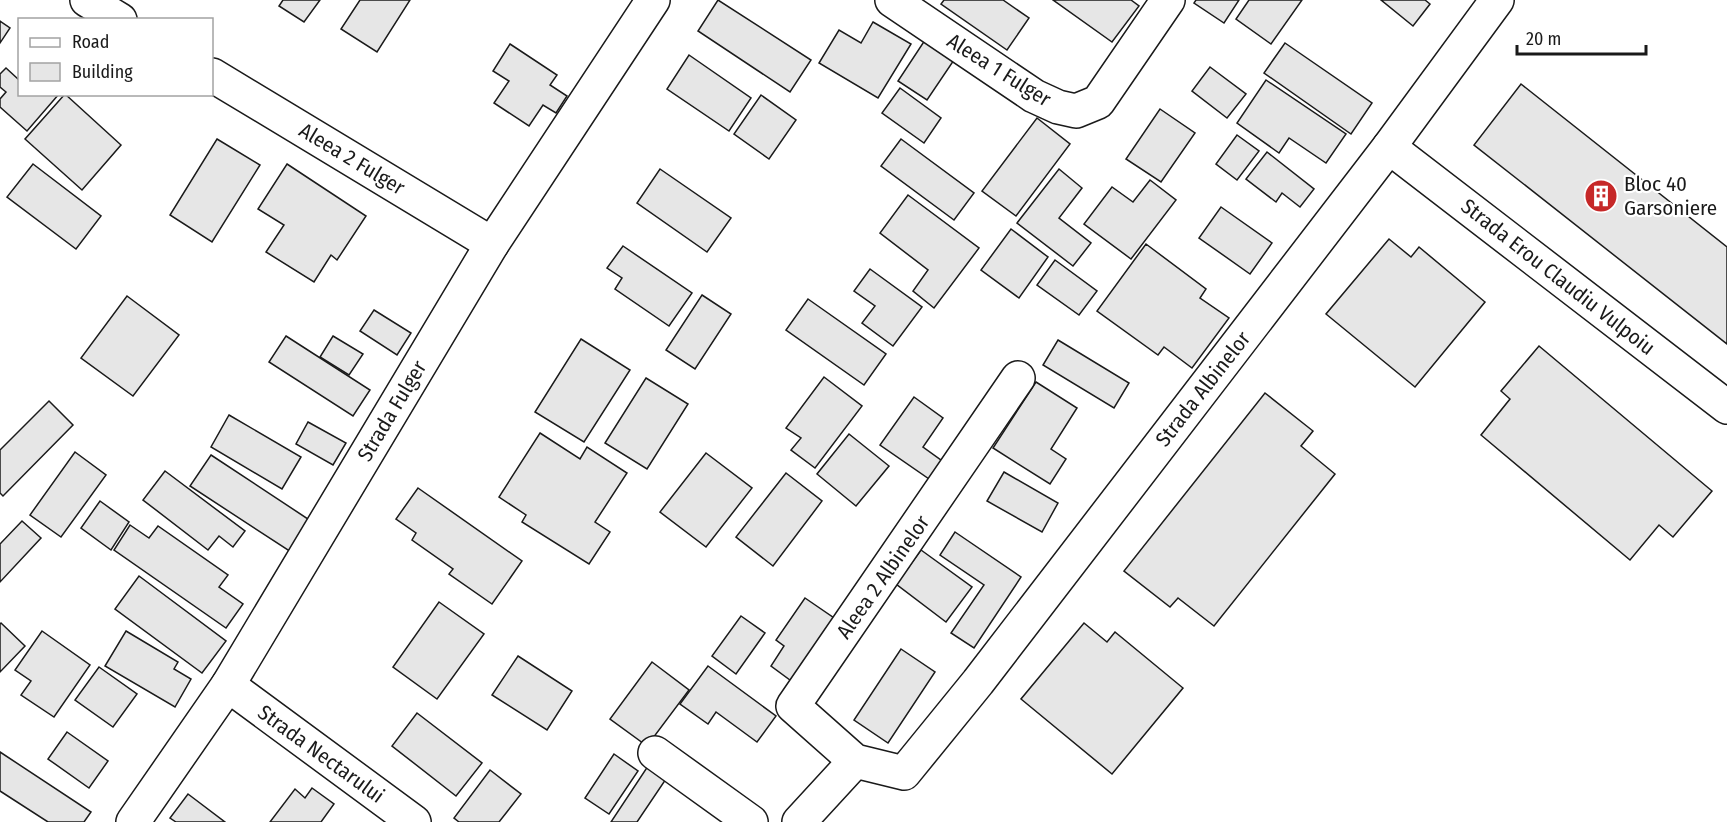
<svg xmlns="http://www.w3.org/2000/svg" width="1727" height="822" viewBox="0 0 1727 822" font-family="'Fira Sans Condensed',sans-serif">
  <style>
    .building { fill: #e6e6e6; stroke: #1a1a1a; stroke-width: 1.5 }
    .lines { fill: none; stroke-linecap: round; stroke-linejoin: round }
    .minor-casing { stroke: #1a1a1a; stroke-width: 36 }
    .tertiary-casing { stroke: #1a1a1a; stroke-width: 36 }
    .minor { stroke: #fff; stroke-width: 33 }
    .tertiary { stroke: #fff; stroke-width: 33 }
    .labels { text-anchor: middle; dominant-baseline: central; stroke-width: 4.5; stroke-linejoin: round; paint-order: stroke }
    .street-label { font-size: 21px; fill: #1a1a1a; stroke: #fff }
    .poi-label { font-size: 21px; fill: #1a1a1a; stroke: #fff; text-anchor: start }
  </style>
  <rect width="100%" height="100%" fill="#fff"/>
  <g class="building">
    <path d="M283,0H320L304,22L279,6Z"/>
    <path d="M360,0H410L377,52L341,29Z"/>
    <path d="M718,0L811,60L790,92L698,31Z"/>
    <path d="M944,0H1003L1029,18L1007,50L941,4Z"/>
    <path d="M1053,0H1131L1139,6L1112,42Z"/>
    <path d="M1196,0H1239L1224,23L1194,3Z"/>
    <path d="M1249,0H1302L1271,44L1236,19Z"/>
    <path d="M1381,0H1425L1430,4L1413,26Z"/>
    <path d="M0,21L10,28L0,43Z"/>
    <path d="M873,22L911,44L878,98L819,63L839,30L861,43Z"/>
    <path d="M925,40L954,60L927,100L898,81Z"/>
    <path d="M1285,43L1372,103L1351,134L1264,73Z"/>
    <path d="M510,44L557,75L550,85L567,96L556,113L543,105L529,126L494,103L509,81L493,71Z"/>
    <path d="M689,55L751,98L729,131L667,89Z"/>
    <path d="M1210,67L1246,94L1227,118L1192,91Z"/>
    <path d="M6,68L18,79L20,77V94H59L27,131L0,107V99L6,92L0,87V74Z"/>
    <path d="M1266,80L1346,134L1326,163L1289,138L1279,153L1237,123Z"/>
    <path d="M1521,84L1727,247V344L1474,145Z"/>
    <path d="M900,88L941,118L924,143L882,113Z"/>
    <path d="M65,94L121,145L82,190L25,139Z"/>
    <path d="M761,95L796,120L769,159L734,134Z"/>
    <path d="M1160,109L1195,133L1161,182L1126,159Z"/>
    <path d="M1037,118L1070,144L1016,216L982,191Z"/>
    <path d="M1237,135L1259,151L1237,180L1216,164Z"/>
    <path d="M217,139L260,165L212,242L170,215Z"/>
    <path d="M901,139L974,193L954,220L881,166Z"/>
    <path d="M1267,152L1314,189L1300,207L1282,193L1276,202L1246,179Z"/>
    <path d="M33,164L101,216L76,249L7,197Z"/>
    <path d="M287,164L366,216L337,260L331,255L314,282L266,252L284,225L258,209Z"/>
    <path d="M660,169L731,218L707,252L637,203Z"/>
    <path d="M1059,169L1082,188L1059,218L1091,243L1073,266L1017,223Z"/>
    <path d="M1150,180L1176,200L1131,259L1084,224L1112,187L1133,202Z"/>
    <path d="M908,195L979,248L934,308L913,291L928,270L880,233Z"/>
    <path d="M1221,207L1272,243L1250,274L1199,238Z"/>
    <path d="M1011,229L1048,257L1019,298L981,270Z"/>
    <path d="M1389,239L1411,257L1419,247L1485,302L1415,387L1326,314Z"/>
    <path d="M1146,244L1206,289L1200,298L1229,318L1192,368L1164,347L1158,355L1097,311Z"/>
    <path d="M623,246L692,293L669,326L615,289L622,278L607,268Z"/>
    <path d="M1055,260L1097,291L1079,315L1037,285Z"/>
    <path d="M870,269L922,307L893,346L862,323L875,306L854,291Z"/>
    <path d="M702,295L731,314L695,369L666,350Z"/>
    <path d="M127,296L179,335L133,396L81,358Z"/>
    <path d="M808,299L886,354L864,385L786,330Z"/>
    <path d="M374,310L411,333L397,355L360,331Z"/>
    <path d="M286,336L370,390L353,416L269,362Z"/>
    <path d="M333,336L363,354L349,375L320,357Z"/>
    <path d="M581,339L630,370L584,442L535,412Z"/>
    <path d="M1058,340L1129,383L1114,408L1043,365Z"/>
    <path d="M1539,346L1712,491L1673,537L1659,525L1630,560L1481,435L1510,399L1501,391Z"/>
    <path d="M824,377L862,406L815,468L791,450L801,438L786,428Z"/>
    <path d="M646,378L688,404L647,469L605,443Z"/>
    <path d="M1036,382L1077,408L1051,449L1066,459L1050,484L993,448Z"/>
    <path d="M1265,393L1313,431L1301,446L1335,474L1214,626L1178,598L1170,607L1124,571Z"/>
    <path d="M914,397L943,418L923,447L945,463L932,481L880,445Z"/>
    <path d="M49,401L73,425L3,496L0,493V450Z"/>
    <path d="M229,415L301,457L282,489L211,447Z"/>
    <path d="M308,422L346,443L333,465L296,444Z"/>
    <path d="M540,433L580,459L587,447L627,473L595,522L610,532L589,564L522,522L526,515L499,497Z"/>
    <path d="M849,434L889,466L856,506L817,474Z"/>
    <path d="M75,452L106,475L61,537L30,515Z"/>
    <path d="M706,453L752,488L706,547L660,512Z"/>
    <path d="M211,455L311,521L291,552L190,486Z"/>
    <path d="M165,471L245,531L233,547L219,536L208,550L143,500Z"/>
    <path d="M1004,472L1058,503L1042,532L987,501Z"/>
    <path d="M786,473L822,501L773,566L736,537Z"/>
    <path d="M418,488L522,561L492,604L449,574L453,569L412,540L416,533L396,519Z"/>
    <path d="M100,501L129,522L111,550L81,528Z"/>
    <path d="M22,521L41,538L0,582V544Z"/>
    <path d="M130,525L149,538L158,526L228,575L219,587L243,604L226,628L114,550Z"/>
    <path d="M955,532L1021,577L974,648L951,633L984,585L940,555Z"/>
    <path d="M921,550L972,587L946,622L896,584Z"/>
    <path d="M139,576L226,641L202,673L115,609Z"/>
    <path d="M805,598L837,620L794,683L771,666L784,646L776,640Z"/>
    <path d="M439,602L484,634L437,699L393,667Z"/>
    <path d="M741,616L765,633L736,674L712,656Z"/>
    <path d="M1,623L25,646L0,672V624Z"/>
    <path d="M1084,623L1107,642L1115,632L1183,688L1112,774L1021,699Z"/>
    <path d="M42,631L90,665L54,717L21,695L31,681L15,670Z"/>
    <path d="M126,631L178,662L174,669L191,679L175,707L105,666Z"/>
    <path d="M901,649L935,672L888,743L854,720Z"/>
    <path d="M518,656L572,691L547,730L492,695Z"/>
    <path d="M652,662L689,690L647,746L610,719Z"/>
    <path d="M708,666L776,716L757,742L716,712L708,724L680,704Z"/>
    <path d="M99,667L137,694L113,727L75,700Z"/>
    <path d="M417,713L482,763L456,796L392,746Z"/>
    <path d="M67,732L108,761L89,788L48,759Z"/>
    <path d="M0,752L91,812L84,822H48L0,791Z"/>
    <path d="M614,754L638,771L609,814L585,798Z"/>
    <path d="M648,766L666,779L637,822H611Z"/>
    <path d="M490,770L521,794L499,822H459L454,818Z"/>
    <path d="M312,788L334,804L321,822H270L295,789L305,798Z"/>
    <path d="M188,794L225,822H176L170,818Z"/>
  </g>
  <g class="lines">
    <g class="minor-casing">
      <g id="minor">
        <path d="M87,0L120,20"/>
        <path d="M892,0L1034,96L1058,107L1076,111L1098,102L1168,0"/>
        <path d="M212,75L492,244"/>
        <path d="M1389,147L1727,407"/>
        <path d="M1018,378L793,706L855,761L904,773L978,682L1389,147L1497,0"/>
        <path d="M228,685L414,822"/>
        <path d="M655,753L751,822"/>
        <path d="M799,822L855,761"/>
      </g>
    </g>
    <g class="tertiary-casing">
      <path id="tertiary" d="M133,822L228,685L492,244L653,0"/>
    </g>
    <use href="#minor" class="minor"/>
    <use href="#tertiary" class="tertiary"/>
  </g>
  <defs>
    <g id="building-disc" transform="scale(1.725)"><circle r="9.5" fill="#c62828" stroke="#fff"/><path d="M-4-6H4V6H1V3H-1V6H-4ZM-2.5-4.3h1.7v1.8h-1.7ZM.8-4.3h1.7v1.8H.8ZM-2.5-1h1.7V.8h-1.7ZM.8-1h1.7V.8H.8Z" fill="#fff"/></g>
  </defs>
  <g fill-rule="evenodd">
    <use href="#building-disc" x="1601" y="196"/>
  </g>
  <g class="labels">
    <g class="street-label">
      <text transform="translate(999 70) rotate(32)">Aleea 1 Fulger</text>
      <text transform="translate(352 159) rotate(31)">Aleea 2 Fulger</text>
      <text transform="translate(1558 277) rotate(38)">Strada Erou Claudiu Vulpoiu</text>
      <text transform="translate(1203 389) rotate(-52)">Strada Albinelor</text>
      <text transform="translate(392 411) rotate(-59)">Strada Fulger</text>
      <text transform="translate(883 577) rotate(-55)">Aleea 2 Albinelor</text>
      <text transform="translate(321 754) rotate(36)">Strada Nectarului</text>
    </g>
    <g class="poi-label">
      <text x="1624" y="184">Bloc 40<tspan x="1624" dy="24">Garsoniere</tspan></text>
    </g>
  </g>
  <rect x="18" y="18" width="195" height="78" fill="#ffffff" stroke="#a3a3a3" stroke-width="1.5"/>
  <rect x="30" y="38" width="30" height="9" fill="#ffffff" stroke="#a3a3a3" stroke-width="1.5"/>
  <text x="72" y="48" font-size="18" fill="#1a1a1a">Road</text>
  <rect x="30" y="63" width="30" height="18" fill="#e6e6e6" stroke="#a3a3a3" stroke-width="1.5"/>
  <text x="72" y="78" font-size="18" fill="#1a1a1a">Building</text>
  <path d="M1517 45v9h129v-9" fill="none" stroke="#1a1a1a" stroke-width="3"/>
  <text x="1526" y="45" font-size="18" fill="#1a1a1a" stroke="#ffffff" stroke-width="4.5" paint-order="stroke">20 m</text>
</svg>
